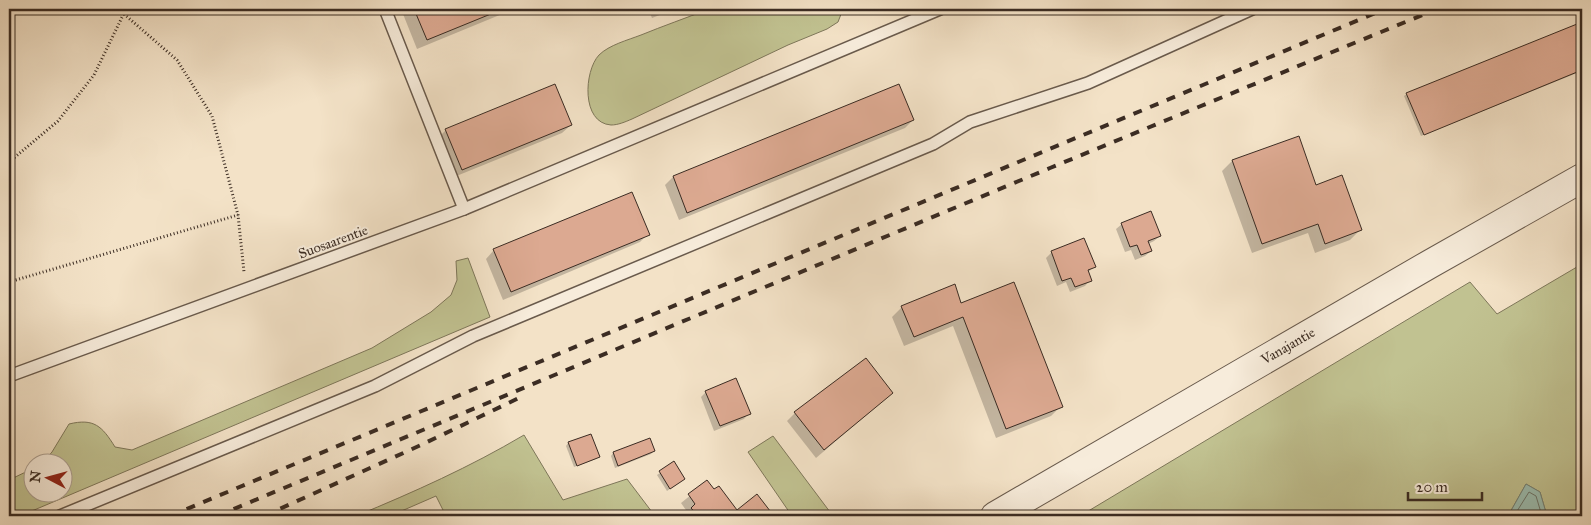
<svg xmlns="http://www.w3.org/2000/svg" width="1591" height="525" viewBox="0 0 1591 525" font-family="'IM FELL Great Primer',serif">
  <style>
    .green { fill: #c1c291; stroke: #7e775a }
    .water { fill: #9cbeb1; stroke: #758478 }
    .shadow { fill: #0003 }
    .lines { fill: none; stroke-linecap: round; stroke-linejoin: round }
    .shore { stroke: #6c756a; stroke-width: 1 }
    .building { fill: #dca991; stroke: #3b2c23 }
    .service-casing { stroke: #695a4c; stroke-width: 14 }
    .tertiary-casing { stroke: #695a4c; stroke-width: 30 }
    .path { stroke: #3b2c23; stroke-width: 3; stroke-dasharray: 1 2.5; stroke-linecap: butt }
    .service { stroke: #f7ecdb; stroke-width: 11 }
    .tertiary { stroke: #f7ecdb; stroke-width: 28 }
    .rail { stroke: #3b2c23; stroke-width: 4; stroke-dasharray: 9 9; stroke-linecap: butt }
    .labels { text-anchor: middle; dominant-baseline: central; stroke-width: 4; stroke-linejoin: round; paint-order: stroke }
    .street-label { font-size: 14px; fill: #3b2c23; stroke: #f7ecdb }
  </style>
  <rect width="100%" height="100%" fill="#f3e2c7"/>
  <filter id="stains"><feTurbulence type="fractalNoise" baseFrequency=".004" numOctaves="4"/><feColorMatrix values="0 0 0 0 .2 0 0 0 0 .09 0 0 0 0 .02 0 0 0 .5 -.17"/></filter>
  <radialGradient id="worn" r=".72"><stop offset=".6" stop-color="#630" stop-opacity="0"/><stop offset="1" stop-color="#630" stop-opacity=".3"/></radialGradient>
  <g class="green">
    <path d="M709,9H843L838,22L827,29L788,45L632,119C625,122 618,125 611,125C581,123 584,71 599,55C609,45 628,40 641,35C663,26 686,18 709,9Z"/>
    <path d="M468,258L490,317L20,516H9V480L32,469V492H62V462H43L52,452L69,424C94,418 102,426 115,447L132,450L372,348L431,312L451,295L457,280L456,261Z"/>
    <path d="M1582,264V516H1547L1540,492L1526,484L1508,516H1080L1470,282L1497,314Z"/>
    <path d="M524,435L563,500L627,479L655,516H446L436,496L390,516H356C414,492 470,467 524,435Z"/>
    <path d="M773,436L833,516H792L748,452Z"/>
  </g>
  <path class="water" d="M1526,484L1540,492L1547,516H1508Z"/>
  <g class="shadow">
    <path d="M401,9H514L417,49Z"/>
    <path d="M648,9H675L652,18Z"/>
    <path d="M1582,23V71L1421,136L1404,96L1407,94Z"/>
    <path d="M898,85L913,120L905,128L679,220L665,185L673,177Z"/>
    <path d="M571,125L562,133L454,177L438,138L446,130Z"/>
    <path d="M1298,138L1315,186L1360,230L1350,240L1315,253L1308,233L1252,253L1222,171L1232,161Z"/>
    <path d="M1122,224L1160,236L1154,241L1148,244L1151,251L1145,256L1135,260L1131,250L1125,252L1116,229Z"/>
    <path d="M648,234L640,242L503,300L486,259L494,250Z"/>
    <path d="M1052,252L1094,267L1087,273L1090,280L1085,286L1070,292L1066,282L1057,286L1046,258Z"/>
    <path d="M961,304L1061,406L1051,416L996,438L953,326L904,346L892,317L902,307Z"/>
    <path d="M706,392L749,413L744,419L714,431L701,397Z"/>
    <path d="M883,401L816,458L787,421L795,413Z"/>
    <path d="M590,435L598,457L596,459L574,467L566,446L568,443Z"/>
    <path d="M654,451L651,454L615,468L611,456L613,453Z"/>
    <path d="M674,463L684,479L667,491L657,475Z"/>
    <path d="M707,482L737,511L757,496L773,516H684L688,513L681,503Z"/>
  </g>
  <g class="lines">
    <path class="shore" d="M1514,516L1529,492L1536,496L1542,516"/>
  </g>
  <g class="building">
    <path d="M414,9H503L427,40Z"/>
    <path d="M1582,22V70L1424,135L1406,93Z"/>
    <path d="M555,84L572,125L462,170L445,129Z"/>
    <path d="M899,84L914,120L687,213L673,176Z"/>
    <path d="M1299,136L1316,185L1342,175L1362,230L1325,244L1318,224L1262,244L1232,160Z"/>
    <path d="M632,192L650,235L511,292L493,249Z"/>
    <path d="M1151,211L1161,236L1148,241L1152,251L1141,255L1137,245L1130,247L1121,223Z"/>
    <path d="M1084,238L1096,267L1088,270L1092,281L1075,287L1071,278L1062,281L1051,251Z"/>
    <path d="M1014,282L1063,407L1006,429L963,317L914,337L901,306L955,284L961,303Z"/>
    <path d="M866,358L893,393L824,450L794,412Z"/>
    <path d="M736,378L751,414L720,426L705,391Z"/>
    <path d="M591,434L600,457L577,466L568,442Z"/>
    <path d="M650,438L655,451L618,466L613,452Z"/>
    <path d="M674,461L685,479L670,489L659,471Z"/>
    <path d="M707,480L714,489L719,486L737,510L757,494L774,516H698L691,508L695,504L688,494Z"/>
  </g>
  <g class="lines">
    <g class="service-casing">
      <g id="service">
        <path d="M385,9L464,209"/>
        <path d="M9,376L464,209L940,9"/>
        <path d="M60,516L375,386L473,336L933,144L970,122L1088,83L1252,9"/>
      </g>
    </g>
    <g class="tertiary-casing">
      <path id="tertiary" d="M995,516L1430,264L1582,178"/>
    </g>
    <g class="path">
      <path d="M124,14L177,60L212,116L238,215L244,272"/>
      <path d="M9,162L58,121L94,75L126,9"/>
      <path d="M9,282L238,215"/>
    </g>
    <use href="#service" class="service"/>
    <use href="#tertiary" class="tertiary"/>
    <g class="rail">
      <path d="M170,516L1385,9"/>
      <path d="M217,516L1050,168L1437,9"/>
      <path d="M264,516L421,445L523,396"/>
    </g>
  </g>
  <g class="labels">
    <g class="street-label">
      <text transform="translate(333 242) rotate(-20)">Suosaarentie</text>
      <text transform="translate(1288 346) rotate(-30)">Vanajantie</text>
    </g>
  </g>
  <rect width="1591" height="525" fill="none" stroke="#f3e2c7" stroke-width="30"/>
  <rect x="10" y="10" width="1571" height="505" fill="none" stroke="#3b2c23" stroke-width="2.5"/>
  <rect x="15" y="15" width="1561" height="495" fill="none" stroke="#3b2c23"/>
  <g transform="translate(48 478) rotate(276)"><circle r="24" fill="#f7ecdb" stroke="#ac9f91"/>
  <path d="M0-4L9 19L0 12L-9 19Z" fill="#8f2418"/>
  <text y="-8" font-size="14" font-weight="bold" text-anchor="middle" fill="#3b2c23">N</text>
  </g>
  <path d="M1408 492v8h74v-8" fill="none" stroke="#3b2c23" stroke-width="2.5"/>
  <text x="1416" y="492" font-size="15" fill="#3b2c23" stroke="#f7ecdb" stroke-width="4" paint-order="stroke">20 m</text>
  <rect width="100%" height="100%" filter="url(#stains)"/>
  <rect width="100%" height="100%" fill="url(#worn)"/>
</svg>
